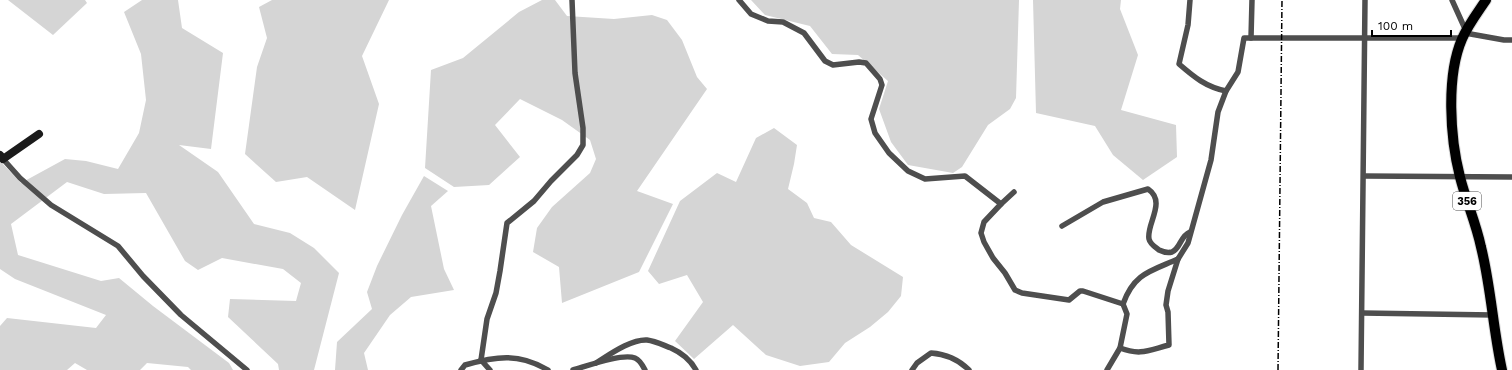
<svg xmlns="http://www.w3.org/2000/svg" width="1512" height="370" viewBox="0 0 1512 370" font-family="'Work Sans',sans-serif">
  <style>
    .green { fill: #d5d5d5 }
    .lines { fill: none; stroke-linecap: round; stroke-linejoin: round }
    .highway-casing { stroke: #dbdbdb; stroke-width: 12 }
    .street { stroke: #4e4e4e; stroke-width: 5.5 }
    .secondary { stroke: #1b1b1b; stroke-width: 8 }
    .highway { stroke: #000; stroke-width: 10 }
    .rail { stroke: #000; stroke-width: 1.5; stroke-dasharray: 6 2 1 2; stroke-linecap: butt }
    .labels { text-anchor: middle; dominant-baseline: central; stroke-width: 3; stroke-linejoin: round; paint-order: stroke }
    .shield { fill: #fff; stroke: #4c4c4c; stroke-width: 1 }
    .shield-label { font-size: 11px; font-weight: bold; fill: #000 }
  </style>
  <rect width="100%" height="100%" fill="#fff"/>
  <g class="green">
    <path d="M8,0H85L87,3L53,35Z"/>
    <path d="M142,0H178L182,28L223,53L211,149L179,145L218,172L254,224L290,233L314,248L339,273L314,370H279L278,364L228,317L230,299L296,301L301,283L283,269L222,258L198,270L185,261L146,193L104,194L67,182L11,224L18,255L101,281L119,278L153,306L229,363L233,370H191L188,367L147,363L140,370H87L75,363L67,370H0V326L7,318L96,328L106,315L15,279L0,269V161L21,183L65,159L86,161L118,169L139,133L146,100L141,54L124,12Z"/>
    <path d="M272,0H389L362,56L379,104L355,210L307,177L276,182L245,154L257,67L267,38L259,7Z"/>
    <path d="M542,0H555L567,16L614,19L652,15L667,20L682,40L697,77L707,89L637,191L673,204L639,272L562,303L559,267L533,252L537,228L552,207L590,173L596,159L590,140L562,120L520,99L495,125L520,157L489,185L454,187L425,168L431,70L463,58L519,12Z"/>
    <path d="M751,0H1019L1016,98L1010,109L988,125L962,167L953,173L908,165L891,142L879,109L888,81L858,55L832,54L810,26L765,15Z"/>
    <path d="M1033,0H1121L1120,9L1138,55L1121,110L1176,125L1177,157L1143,180L1113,155L1095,126L1036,113Z"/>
    <path d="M774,128L797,145L794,164L788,189L807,203L814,218L831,222L851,245L903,277L901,296L888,312L870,327L845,343L829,362L800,366L766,355L733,325L694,359L675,341L703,302L687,275L659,284L648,271L680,201L717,173L736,182L756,138Z"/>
    <path d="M424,176L448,191L431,206L444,269L454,290L411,297L390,315L364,353L368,370H335L337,342L372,309L367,292L377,266L402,215Z"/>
  </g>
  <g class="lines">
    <g class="highway-casing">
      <path id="highway" d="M1486,0C1478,12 1468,25 1462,39C1446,76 1450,138 1460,177C1466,201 1476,223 1481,247C1491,287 1493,329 1502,370"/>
    </g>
    <g class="street">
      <path d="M739,0L751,14L768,21L783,22L804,33L825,61L833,65L859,62L866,63L880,79L882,85L871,119L875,133L889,153L908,171L925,179L965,176L1001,204L984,222L981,233L984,242L993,258L1005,273L1015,290L1022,293L1069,300L1080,291H1083L1123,304"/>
      <path d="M1190,0L1188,25L1179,64C1194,77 1206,87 1226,91"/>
      <path d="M1252,0L1251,38H1462"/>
      <path d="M1452,0L1466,31"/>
      <path d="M1465,33L1504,40H1512"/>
      <path d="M3,159L20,178L51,205L118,246L143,276L181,315L247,370"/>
      <path d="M1364,176L1512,177"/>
      <path d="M1001,204L1014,192"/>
      <path d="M1062,226L1103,202L1148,189C1167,202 1146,224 1149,239C1150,244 1155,247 1159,250C1163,252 1168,253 1172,252C1181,248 1180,236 1190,232"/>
      <path d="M1362,313L1493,315"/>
      <path d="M1120,348C1141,356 1149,350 1169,345L1168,312L1166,305L1168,291L1178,259L1188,243L1211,160L1218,112L1226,91L1238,72L1244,38H1251"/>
      <path d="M481,360L487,319L496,293L500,271L507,223L534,201L551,181L577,155L583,145V128L575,73L572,0"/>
      <path d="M481,360L490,370"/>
      <path d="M596,363C609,355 631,339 647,340C655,341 663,345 671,348C682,353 690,359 696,370"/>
      <path d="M461,370L465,365C497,356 519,353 548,370"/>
      <path d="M573,370C587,366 622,353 635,358C640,360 643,366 645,370"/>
      <path d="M912,370L917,363L931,353C946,354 959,360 969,370"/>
      <path d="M1107,370L1120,348L1127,314L1123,304C1134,273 1151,271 1178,259"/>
      <path d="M1361,370L1365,0"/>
    </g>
    <path class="secondary" d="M0,155L3,159L39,134"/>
    <use href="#highway" class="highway"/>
    <path class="rail" d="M1278,370L1282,0"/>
  </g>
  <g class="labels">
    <rect class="shield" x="1453" y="192" width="28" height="18" rx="3"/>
    <g class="shield-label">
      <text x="1467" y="201">356</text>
    </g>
  </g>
  <path d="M1372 30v6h79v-6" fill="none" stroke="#000000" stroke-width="2"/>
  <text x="1378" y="30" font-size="12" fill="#000000" stroke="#ffffff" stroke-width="3" paint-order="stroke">100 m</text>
</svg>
